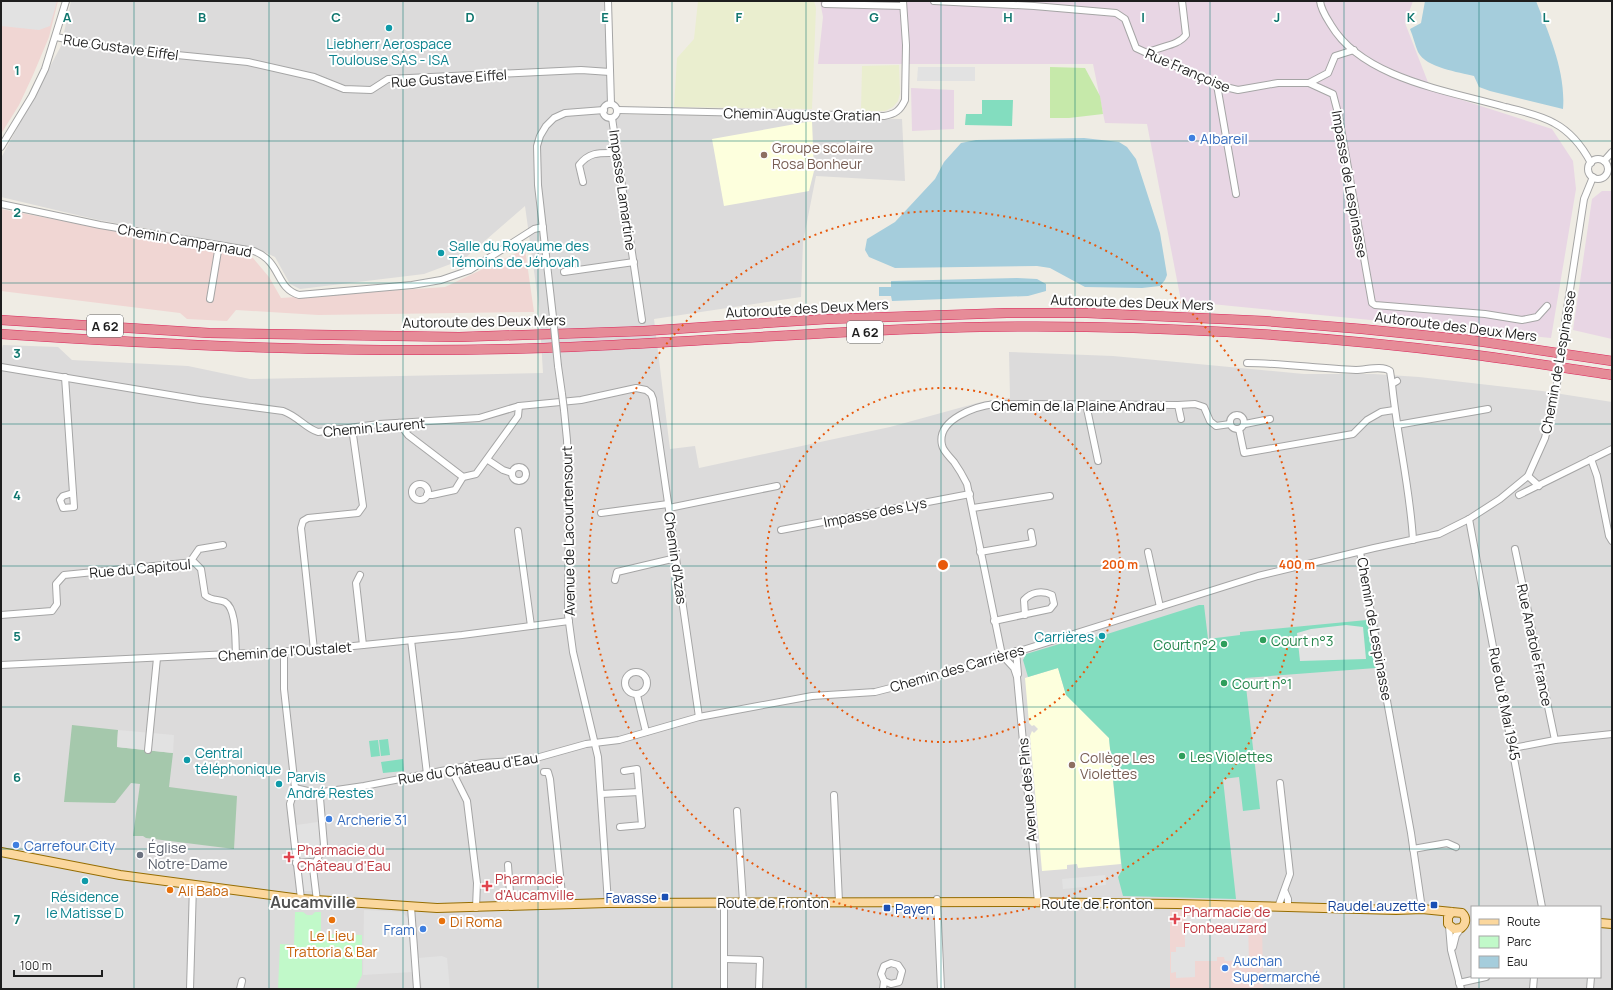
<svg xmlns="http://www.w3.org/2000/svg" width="1613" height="990" viewBox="0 0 1613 990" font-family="Manrope,sans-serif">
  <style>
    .residential { fill: #dcdbdb; fill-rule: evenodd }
    .commercial { fill: #f0d6d3 }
    .industrial { fill: #e8d6e4 }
    .education { fill: #fdffdd }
    .farmland { fill: #eaeecf }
    .grass { fill: #c6e9aa }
    .cemetery { fill: #a5c8ac }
    .park { fill: #c1f9c9 }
    .pitch { fill: #83ddbf }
    .parking { fill: #e2e2e2 }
    .water { fill: #a5cddc }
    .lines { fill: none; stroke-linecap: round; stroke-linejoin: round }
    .minor-casing { stroke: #a5a5a5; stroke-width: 8 }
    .major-casing { stroke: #966d02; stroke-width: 10 }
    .highway-casing { stroke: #d8265a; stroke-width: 10 }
    .minor { stroke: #fff; stroke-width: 6 }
    .major { stroke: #fbd79d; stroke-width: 8 }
    .highway { stroke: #e68c98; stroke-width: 9 }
    .minor-bridge-casing { stroke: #a5a5a5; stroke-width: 8; stroke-linecap: butt }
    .minor-bridge { stroke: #fff; stroke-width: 6 }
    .grid { fill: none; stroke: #0f766e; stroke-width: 1; stroke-opacity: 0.55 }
    .ring { fill: none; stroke: #e8590c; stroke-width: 2; stroke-dasharray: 2 4 }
    .culture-dot { fill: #0f9aa8; stroke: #fff; stroke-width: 1.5 }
    .shop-dot { fill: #3f7fe0; stroke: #fff; stroke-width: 1.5 }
    .education-dot { fill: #8d6e63; stroke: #fff; stroke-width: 1.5 }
    .leisure-dot { fill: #2e9e5b; stroke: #fff; stroke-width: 1.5 }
    .worship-dot { fill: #6b7280; stroke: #fff; stroke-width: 1.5 }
    .health-dot { fill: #e0444e; stroke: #fff; stroke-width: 1.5 }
    .food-dot { fill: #e8710a; stroke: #fff; stroke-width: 1.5 }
    .transit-dot { fill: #1a4fb4; stroke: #fff; stroke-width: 1.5 }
    .labels { text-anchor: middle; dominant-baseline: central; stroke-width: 4; stroke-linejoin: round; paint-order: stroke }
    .shield { fill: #fff; stroke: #626262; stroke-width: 1 }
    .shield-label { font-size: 13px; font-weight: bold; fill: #1e1e1e }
    .culture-label { font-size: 14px; fill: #0d838f; stroke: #fff; text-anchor: start }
    .street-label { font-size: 14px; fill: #1e1e1e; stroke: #fff }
    .shop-label { font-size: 14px; fill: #366cbe; stroke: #fff; text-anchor: start }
    .education-label { font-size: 14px; fill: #785e54; stroke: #fff; text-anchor: start }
    .leisure-label { font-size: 14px; fill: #27864d; stroke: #fff; text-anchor: start }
    .worship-label { font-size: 14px; fill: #5b616d; stroke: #fff; text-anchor: start }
    .health-label { font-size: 14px; fill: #be3a42; stroke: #fff; text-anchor: start }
    .food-label { font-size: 14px; fill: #c56008; stroke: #fff; text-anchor: start }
    .transit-label { font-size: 14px; fill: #164399; stroke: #fff; text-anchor: end }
    .quarter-label { font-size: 16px; font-weight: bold; fill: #515151; stroke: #fff }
    .grid-label { font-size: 13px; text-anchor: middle; font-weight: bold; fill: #0f766e; stroke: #fff; stroke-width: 4; stroke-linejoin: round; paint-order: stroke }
    .centre { fill: #e8590c; stroke: #fff; stroke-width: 2 }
    .ring-label { font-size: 12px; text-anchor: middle; font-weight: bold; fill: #e8590c; stroke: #fff; stroke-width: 4; stroke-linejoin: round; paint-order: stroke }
  </style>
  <rect width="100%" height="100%" fill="#efece4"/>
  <path class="residential" d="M71,1H604L611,93L608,114L902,119L905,181L816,176L803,242L801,297L654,319L670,449L695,446L699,468L890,427L981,402L1010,398L1009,352L1113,356L1304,374H1374L1419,377L1542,391L1612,402V989H1V352L3,345L58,347L72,360L188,366L250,379L543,373L539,307L525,206L464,259L424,274L300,289L290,284L275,257L256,248L98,220L1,197V158L61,46ZM1472,907H1600V977H1472Z"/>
  <g class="commercial">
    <path d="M1,1H58L49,37L33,75L19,105L1,134Z"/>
    <path d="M1,209L253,258L269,277L281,298L445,287L525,249L534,312L318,315L236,310L227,321L187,319L180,313L1,291Z"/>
    <path d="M1170,910L1262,912L1263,989H1170Z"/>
  </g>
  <g class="industrial">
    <path d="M820,1H1413L1405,23L1431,90L1552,129L1573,161L1576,189L1551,338L1181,301L1147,124L1105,123L1093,64H818L823,17Z"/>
    <path d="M911,88L954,90V129L912,131Z"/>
    <path d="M1602,191H1612V339L1573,330L1592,199Z"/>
  </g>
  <g class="education">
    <path d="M812,121L814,171L809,191L724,206L712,139Z"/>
    <path d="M1058,668L1066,695L1109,738L1121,864L1078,868L1077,864L1067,865V869L1042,871L1030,736L1032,731L1034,733L1038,729L1034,725L1032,726L1029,723L1025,678Z"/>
  </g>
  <g class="farmland">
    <path d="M698,1H814L816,8L812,109L674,107L677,58L694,39Z"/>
    <path d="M899,65L900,93L898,101L893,107L885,111H861L862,66Z"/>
  </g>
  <path class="grass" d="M1050,67L1085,68L1100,96L1103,114L1069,118H1050Z"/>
  <path class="cemetery" d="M72,725L118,730L117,747L173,753L169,787L237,796L234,849L146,838L143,836H133L140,784L131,783L115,803L64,802Z"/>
  <path class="park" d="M295,912H303L307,915H312L315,912H321V934L362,935V975L355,989H278L280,944L294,945Z"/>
  <g class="pitch">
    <path d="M982,100H1013L1012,126L965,125L966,114H982Z"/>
    <path d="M1199,605H1204L1208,639L1240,635V632L1367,620L1376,668L1245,678L1260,809L1243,811L1239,777L1223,779L1236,899L1123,896L1118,877L1122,870L1109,738L1066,695L1058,668L1028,677L1023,660L1026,654L1093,634L1094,637L1104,635Z"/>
    <path d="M388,739L390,755L381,756L379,740Z"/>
    <path d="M378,740L380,756L371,757L369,741Z"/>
    <path d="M403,759L404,771L383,773L381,762Z"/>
  </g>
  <g class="parking">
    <path d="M1,1H57L50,26L39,30L1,26Z"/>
    <path d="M918,67H975V81H917Z"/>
    <path d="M1346,625L1363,627L1366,659L1300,661L1297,633L1311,629Z"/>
    <path d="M118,730L174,735L173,753L117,747Z"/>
    <path d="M318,822L320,841L315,858L313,891H305L301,887L296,825Z"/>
    <path d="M1105,875L1106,885L1063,889L1062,879Z"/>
    <path d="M364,910L402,912L408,918L413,972L363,975Z"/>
    <path d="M1185,916H1195L1201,919H1236L1243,925H1248L1249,960L1225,961L1224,957H1217V961H1195V977L1176,978V972L1171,973V952H1176V947H1185Z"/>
    <path d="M442,956L447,958L450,989H422L418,958Z"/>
  </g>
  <g class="water">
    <path d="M1425,1H1536C1549,34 1566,72 1563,109L1490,91L1479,87L1474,76C1459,72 1426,68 1418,52C1415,45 1413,36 1410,29L1421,23Z"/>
    <path d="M1084,138L1119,142L1127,147L1136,159L1160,233L1167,275L1165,280L1160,286L1142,288L1085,287L1050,268L1037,266L895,268L869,257L865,250L867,239L895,222L935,179L944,162L961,143L976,140Z"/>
    <path d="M1017,278L1037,279L1046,284V291L1028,296L892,301L891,296H879V287H891V281Z"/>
  </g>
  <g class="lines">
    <g class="minor-casing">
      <g id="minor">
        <path d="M608,1L611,104"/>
        <path d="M934,1L1034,6L1116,13L1125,19L1136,48L1217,85L1238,90L1278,83H1309L1328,73L1335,56L1354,50"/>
        <path d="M1320,1C1321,10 1326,17 1331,25C1363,79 1450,91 1505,107C1521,111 1540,115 1554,123C1571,132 1582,146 1591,163"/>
        <path d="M825,4L903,6"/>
        <path d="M56,37L116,49L248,62L314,77L344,89L371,90L388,79L581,70L610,72"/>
        <path d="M1147,53C1160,46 1178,46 1186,35L1182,1"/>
        <path d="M1309,83L1333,94L1339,117L1372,303L1375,305L1485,314L1522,320L1537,317L1547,306"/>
        <path d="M1217,85L1236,194"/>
        <circle cx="610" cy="111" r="7"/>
        <path d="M617,110L884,116C895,114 900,111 905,100L906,45L903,1"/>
        <path d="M612,118L642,320"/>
        <path d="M1,147L32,96L45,69L66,1"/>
        <circle cx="1598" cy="169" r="10"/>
        <path d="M1604,161L1612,152"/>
        <path d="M583,182L579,165C590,151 601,153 617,153"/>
        <path d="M1,204L100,225L254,251C282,262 275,288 299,295L412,285L441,280L470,270L534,229L543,227"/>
        <path d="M564,272L634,262"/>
        <path d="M210,299L219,245"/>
        <path d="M553,317L538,185L537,146L540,136L546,126L554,118L565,113L604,110"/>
        <path d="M1563,335L1584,199L1593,177"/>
        <path d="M1247,363C1284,363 1320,369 1356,370C1366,370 1382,365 1390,371L1392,384"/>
        <path d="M558,366L562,394"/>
        <path d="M1,367L200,400L283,411C299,417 305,428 318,432L379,424L479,418L519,406L581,400L636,388L646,390L651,394L653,399L699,717"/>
        <path d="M65,377L73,493L74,507L63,508L60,500L63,496L73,493"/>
        <path d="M1397,381L1392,384C1397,436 1410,487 1413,540"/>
        <path d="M1086,404L1098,461"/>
        <path d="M1178,405L1195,404L1204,407L1210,421L1216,426L1230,424"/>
        <path d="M564,410L567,440L569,495L568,615L573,652L598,757L608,903"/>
        <circle cx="1237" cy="422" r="7"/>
        <path d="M399,423L408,435L463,477L476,474L518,416L519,406"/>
        <path d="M1245,424L1270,419"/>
        <path d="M1397,425L1488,409"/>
        <path d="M1239,429L1244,453L1353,434L1367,420L1381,412L1394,410"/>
        <path d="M1591,459L1597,476L1609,536L1612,541"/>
        <path d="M488,460L503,470L512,473"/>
        <circle cx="519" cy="474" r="7"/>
        <path d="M1528,476L1539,486"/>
        <circle cx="420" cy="492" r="8"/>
        <path d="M427,495H432L455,490L463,477"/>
        <path d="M1519,495L1612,449"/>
        <path d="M669,508L777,486"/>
        <path d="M973,508L1050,496"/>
        <path d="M601,513L668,504"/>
        <path d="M1469,519L1542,907"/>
        <path d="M781,530L970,494"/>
        <path d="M518,531L531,626"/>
        <path d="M1515,549L1555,740"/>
        <path d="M980,552L1033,543L1031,532"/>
        <path d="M1148,552L1160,607"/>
        <path d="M1360,552L1411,833L1422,909"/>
        <path d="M190,562L199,549L223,545"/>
        <path d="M360,575L356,583L363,645"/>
        <path d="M615,580L617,572L676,558"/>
        <path d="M1,615L52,611L57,604L56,584L64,575L194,562L201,569L205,595C211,601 218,599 225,602C237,609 235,641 236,654"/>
        <path d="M994,621L1050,609L1054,604L1052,595C1042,590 1031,592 1024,600L1025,615"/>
        <path d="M411,640L427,774"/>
        <path d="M314,650L301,528L303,521L308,518L358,513L363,506L352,428"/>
        <path d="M1016,651L1018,674"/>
        <path d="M284,652V689L295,788"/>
        <path d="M1,665L314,650L462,635L569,621"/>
        <circle cx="636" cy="683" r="11"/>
        <path d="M637,695L646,732"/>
        <path d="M1513,748L1555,740L1612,734"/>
        <path d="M148,750L157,658"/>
        <path d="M451,769L467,801L477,883L476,908"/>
        <path d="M544,772H548L550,779L563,904"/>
        <path d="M316,793L364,786L482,763L529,760L586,744L619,740L699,717L812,696L875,692L953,672L1258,576L1374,548L1439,534L1469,519L1500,499L1528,476L1545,438L1556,391"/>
        <path d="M601,794L639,792"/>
        <path d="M834,795L839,902"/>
        <path d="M737,811L743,902"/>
        <path d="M620,827L642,825L637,769L624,771"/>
        <path d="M1413,849L1447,843L1456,847"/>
        <path d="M296,863L310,862L315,863"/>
        <path d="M508,865L511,907"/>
        <path d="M1285,892L1288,899V907"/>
        <path d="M301,899L290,804L295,788L316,793L320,798L324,845L313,868L317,901"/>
        <path d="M937,899L941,989"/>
        <path d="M1038,903L1017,677L1014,668L1002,655L967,484C963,476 959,469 954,462C950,457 943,451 942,445C936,419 977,406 995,404L1178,405L1181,419"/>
        <path d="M411,907L417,989"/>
        <path d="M1278,907L1290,874L1280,783"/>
        <path d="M1449,926L1451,950L1461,989"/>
        <path d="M1453,947L1456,935L1462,927"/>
        <path d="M725,959L760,960L759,989"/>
        <path d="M1459,983L1486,977"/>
        <path d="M190,989L193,885"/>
        <path d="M240,989L242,981"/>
        <path d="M724,989V902"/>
        <path d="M883,989L884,981L881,974L884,966L891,963L898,965L902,971L899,982L891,984L884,981"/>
        <path d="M1533,989L1534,977"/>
        <path d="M1590,989L1591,977"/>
      </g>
    </g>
    <g class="major-casing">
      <g id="major">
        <path d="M1,852L120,875L301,899L437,908L608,903L1013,902L1177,904L1396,910L1422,909L1462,913C1467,918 1466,924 1461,928L1454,929L1448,924V917L1452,912"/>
        <path d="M1600,923L1612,924"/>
      </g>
    </g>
    <g class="highway-casing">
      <g id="highway">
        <path d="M1,320L209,333L459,337L644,331L827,319L1007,313H1087L1265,321L1362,329L1470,340L1612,361"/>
        <path d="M1,334C182,346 363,354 544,348C725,342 906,323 1087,327C1214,329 1342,338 1468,354C1516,360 1564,368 1612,375"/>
      </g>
    </g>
    <use href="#minor" class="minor"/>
    <use href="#major" class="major"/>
    <use href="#highway" class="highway"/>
    <g class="minor-bridge-casing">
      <g id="minor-bridge">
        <path d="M553,317L558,366"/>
        <path d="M1556,391L1563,335"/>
        <path d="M562,394L564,410"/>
      </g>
    </g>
    <use href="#minor-bridge" class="minor-bridge"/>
  </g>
  <path class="grid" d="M134,1V989M269,1V989M403,1V989M538,1V989M672,1V989M806,1V989M941,1V989M1075,1V989M1210,1V989M1344,1V989M1479,1V907M1,141H1612M1,283H1612M1,424H1612M1,566H1612M1,707H1612M1,849H1612M1479,977V989"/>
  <g class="ring">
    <circle cx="943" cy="565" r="177"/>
    <circle cx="943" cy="565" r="354"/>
  </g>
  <g class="culture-dot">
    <circle cx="389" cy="28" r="4"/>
    <circle cx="441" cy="253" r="4"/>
    <circle cx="1102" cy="636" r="4"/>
    <circle cx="187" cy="760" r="4"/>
    <circle cx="279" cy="784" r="4"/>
    <circle cx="85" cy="881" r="4"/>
  </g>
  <g class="shop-dot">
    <circle cx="1192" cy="138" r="4"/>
    <circle cx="329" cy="819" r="4"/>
    <circle cx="16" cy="845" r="4"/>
    <circle cx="423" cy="929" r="4"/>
    <circle cx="1225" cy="968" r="4"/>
  </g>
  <g class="education-dot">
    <circle cx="764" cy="155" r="4"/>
    <circle cx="1072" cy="765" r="4"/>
  </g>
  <g class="leisure-dot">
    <circle cx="1263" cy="640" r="4"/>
    <circle cx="1224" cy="644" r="4"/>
    <circle cx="1224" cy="683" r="4"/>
    <circle cx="1182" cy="756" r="4"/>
  </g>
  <circle class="worship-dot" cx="140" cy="855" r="4"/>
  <g class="health-dot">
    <path d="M287 851h4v4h4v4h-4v4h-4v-4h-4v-4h4z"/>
    <path d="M485 880h4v4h4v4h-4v4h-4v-4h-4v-4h4z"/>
    <path d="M1173 913h4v4h4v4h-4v4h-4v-4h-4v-4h4z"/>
  </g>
  <g class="food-dot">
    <circle cx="170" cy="890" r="4"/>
    <circle cx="332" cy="920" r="4"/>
    <circle cx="442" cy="921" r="4"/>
  </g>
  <g class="transit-dot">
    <rect x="661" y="893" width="8" height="8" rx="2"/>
    <rect x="1430" y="901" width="8" height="8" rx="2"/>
    <rect x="883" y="904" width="8" height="8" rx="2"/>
  </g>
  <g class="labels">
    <g class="shield">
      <rect x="87" y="315" width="36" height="22" rx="3"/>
      <rect x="847" y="321" width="36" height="22" rx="3"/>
    </g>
    <g class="shield-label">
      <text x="105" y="326">A 62</text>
      <text x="865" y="332">A 62</text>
    </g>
    <g class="culture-label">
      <text x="389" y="43" text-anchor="middle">Liebherr Aerospace<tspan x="389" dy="16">Toulouse SAS - ISA</tspan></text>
      <text x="449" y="245">Salle du Royaume des<tspan x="449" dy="16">Témoins de Jéhovah</tspan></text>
      <text x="1094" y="636" text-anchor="end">Carrières</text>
      <text x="195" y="752">Central<tspan x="195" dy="16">téléphonique</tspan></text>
      <text x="287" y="776">Parvis<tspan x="287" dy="16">André Restes</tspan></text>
      <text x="85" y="896" text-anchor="middle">Résidence<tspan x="85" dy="16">le Matisse D</tspan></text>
    </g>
    <g class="street-label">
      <text transform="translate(121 47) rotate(8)">Rue Gustave Eiffel</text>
      <text transform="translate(1188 70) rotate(23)">Rue Françoise</text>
      <text transform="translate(449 78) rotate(-4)">Rue Gustave Eiffel</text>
      <text transform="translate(802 114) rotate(1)">Chemin Auguste Gratian</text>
      <text transform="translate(1350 184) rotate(80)">Impasse de Lespinasse</text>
      <text transform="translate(623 190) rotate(82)">Impasse Lamartine</text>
      <text transform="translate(185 240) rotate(10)">Chemin Camparnaud</text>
      <text transform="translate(1132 302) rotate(2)">Autoroute des Deux Mers</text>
      <text transform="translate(807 308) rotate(-3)">Autoroute des Deux Mers</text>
      <text transform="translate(484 321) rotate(-1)">Autoroute des Deux Mers</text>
      <text transform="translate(1456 326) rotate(7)">Autoroute des Deux Mers</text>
      <text transform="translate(1558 362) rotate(-80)">Chemin de Lespinasse</text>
      <text x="1078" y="405">Chemin de la Plaine Andrau</text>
      <text transform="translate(374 427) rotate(-5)">Chemin Laurent</text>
      <text transform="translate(875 512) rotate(-11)">Impasse des Lys</text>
      <text transform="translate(568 531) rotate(-91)">Avenue de Lacourtensourt</text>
      <text transform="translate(676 558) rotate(82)">Chemin d'Azas</text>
      <text transform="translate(140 568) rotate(-5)">Rue du Capitoul</text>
      <text transform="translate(1375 629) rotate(80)">Chemin de Lespinasse</text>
      <text transform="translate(1535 645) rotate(78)">Rue Anatole France</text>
      <text transform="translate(285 651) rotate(-4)">Chemin de l'Oustalet</text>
      <text transform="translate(957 668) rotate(-16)">Chemin des Carrières</text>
      <text transform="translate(1505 704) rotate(79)">Rue du 8 Mai 1945</text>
      <text transform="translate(468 768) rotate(-9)">Rue du Château d'Eau</text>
      <text transform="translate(1027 790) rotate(-95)">Avenue des Pins</text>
      <text x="773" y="902">Route de Fronton</text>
      <text x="1097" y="903">Route de Fronton</text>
    </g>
    <g class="shop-label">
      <text x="1200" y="138">Albareil</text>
      <text x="337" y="819">Archerie 31</text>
      <text x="24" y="845">Carrefour City</text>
      <text x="415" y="929" text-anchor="end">Fram</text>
      <text x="1233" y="960">Auchan<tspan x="1233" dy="16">Supermarché</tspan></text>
    </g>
    <g class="education-label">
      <text x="772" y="147">Groupe scolaire<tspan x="772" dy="16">Rosa Bonheur</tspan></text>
      <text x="1080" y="757">Collège Les<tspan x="1080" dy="16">Violettes</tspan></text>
    </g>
    <g class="leisure-label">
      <text x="1271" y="640">Court n°3</text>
      <text x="1216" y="644" text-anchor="end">Court n°2</text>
      <text x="1232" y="683">Court n°1</text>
      <text x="1190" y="756">Les Violettes</text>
    </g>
    <g class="worship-label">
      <text x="148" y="847">Église<tspan x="148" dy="16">Notre-Dame</tspan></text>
    </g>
    <g class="health-label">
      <text x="297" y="849">Pharmacie du<tspan x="297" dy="16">Château d'Eau</tspan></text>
      <text x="495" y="878">Pharmacie<tspan x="495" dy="16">d'Aucamville</tspan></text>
      <text x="1183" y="911">Pharmacie de<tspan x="1183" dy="16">Fonbeauzard</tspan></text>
    </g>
    <g class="food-label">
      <text x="178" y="890">Ali Baba</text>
      <text x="450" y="921">Di Roma</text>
      <text x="332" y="935" text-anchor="middle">Le Lieu<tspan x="332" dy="16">Trattoria &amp; Bar</tspan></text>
    </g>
    <g class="transit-label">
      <text x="657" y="897">Favasse</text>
      <text x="1426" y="905">RaudeLauzette</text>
      <text x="895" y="908" text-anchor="start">Payen</text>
    </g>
    <g class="quarter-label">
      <text x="313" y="902">Aucamville</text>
    </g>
  </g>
  <g class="grid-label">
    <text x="67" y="22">A</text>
    <text x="202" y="22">B</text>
    <text x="336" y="22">C</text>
    <text x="470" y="22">D</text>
    <text x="605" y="22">E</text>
    <text x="739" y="22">F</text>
    <text x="874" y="22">G</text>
    <text x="1008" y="22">H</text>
    <text x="1143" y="22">I</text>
    <text x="1277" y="22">J</text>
    <text x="1411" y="22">K</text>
    <text x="1546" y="22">L</text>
    <text x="17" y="75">1</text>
    <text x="17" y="217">2</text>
    <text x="17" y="358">3</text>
    <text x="17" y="500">4</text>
    <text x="17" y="641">5</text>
    <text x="17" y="782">6</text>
    <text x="17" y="924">7</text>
  </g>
  <circle cx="943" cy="565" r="6" class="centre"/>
  <g class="ring-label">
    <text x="1120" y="569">200 m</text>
    <text x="1297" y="569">400 m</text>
  </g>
  <rect width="1613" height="990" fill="none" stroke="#1e1e1e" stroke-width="4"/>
  <rect x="1471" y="906" width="130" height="72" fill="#ffffff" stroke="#a5a5a5"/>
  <rect x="1479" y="919" width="20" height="6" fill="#fbd79d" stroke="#a5a5a5"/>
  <text x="1507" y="926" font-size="12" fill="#1e1e1e">Route</text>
  <rect x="1479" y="936" width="20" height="12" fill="#c1f9c9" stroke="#a5a5a5"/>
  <text x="1507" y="946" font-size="12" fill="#1e1e1e">Parc</text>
  <rect x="1479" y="956" width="20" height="12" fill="#a5cddc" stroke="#a5a5a5"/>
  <text x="1507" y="966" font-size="12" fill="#1e1e1e">Eau</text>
  <path d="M14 970v6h88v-6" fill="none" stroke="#1e1e1e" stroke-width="2"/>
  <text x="20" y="970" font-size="12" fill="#1e1e1e" stroke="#ffffff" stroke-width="3" paint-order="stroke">100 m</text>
</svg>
